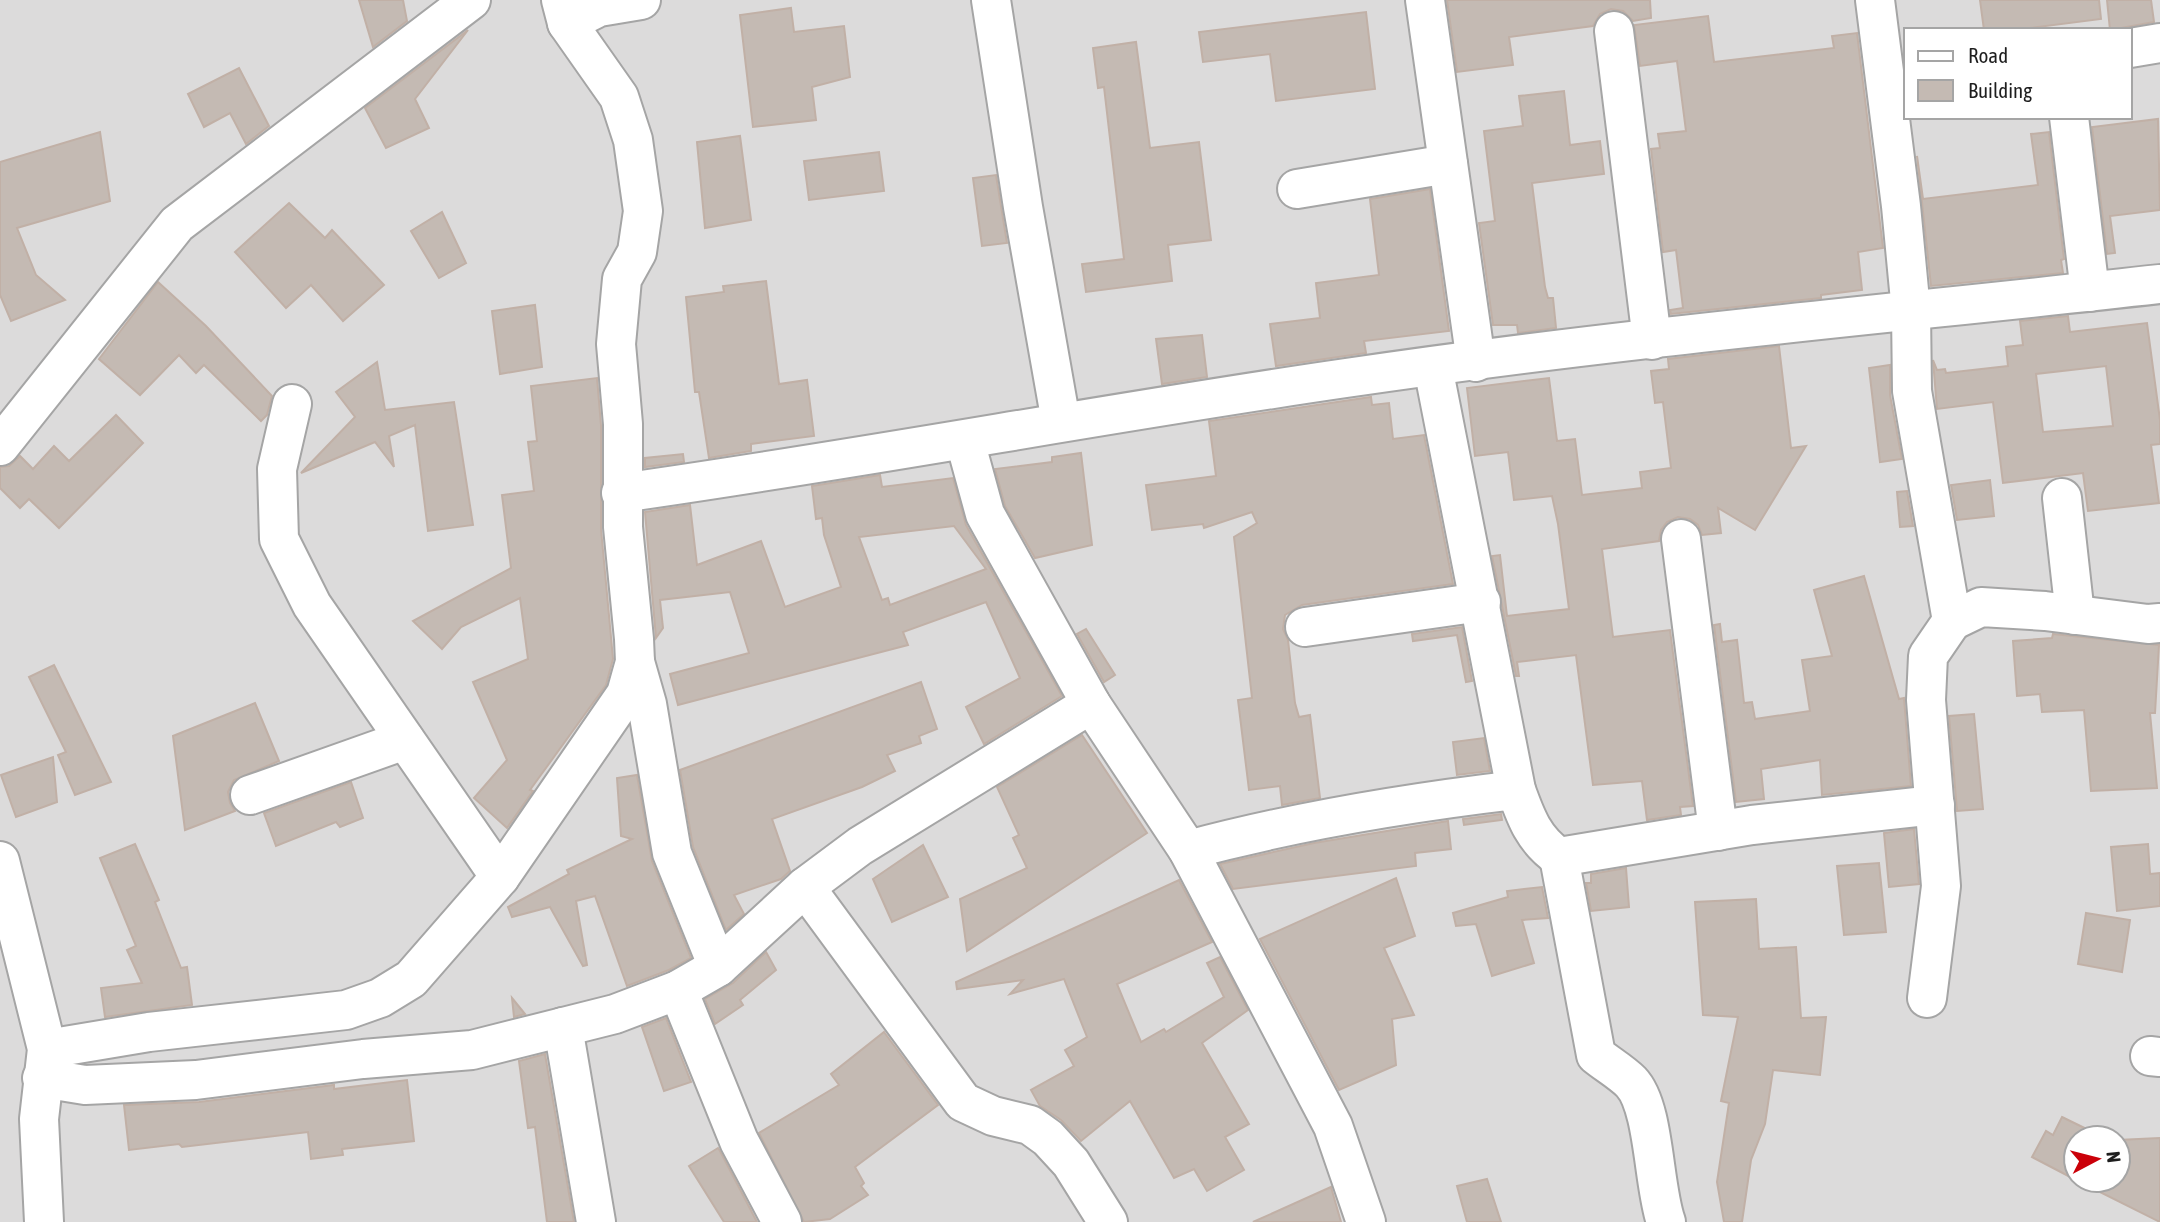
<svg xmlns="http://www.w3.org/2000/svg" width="2160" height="1222" viewBox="0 0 2160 1222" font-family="'Asap Condensed',sans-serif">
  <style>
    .residential { fill: #dcdbdb; fill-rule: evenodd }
    .building { fill: #c4bab3; stroke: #c1b0a6; stroke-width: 2; fill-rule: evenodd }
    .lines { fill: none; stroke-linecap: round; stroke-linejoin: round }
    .minor-casing { stroke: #a5a5a5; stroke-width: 42 }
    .minor { stroke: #fff; stroke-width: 38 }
  </style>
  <rect width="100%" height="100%" fill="#efebe4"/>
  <path class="residential" d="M0,0H2160V1222H0ZM1906,30H2130V117H1906ZM2076,1138H2118V1180H2076Z"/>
  <g class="building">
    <path d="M359,0H403L407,21L373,47Z"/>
    <path d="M1447,0H1650L1651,18L1633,21L1623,11L1611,9L1600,14L1593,26L1509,37L1513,65L1457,72Z"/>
    <path d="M1980,0H2099L2101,19L2014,30H1984Z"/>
    <path d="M2107,0H2151L2154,22L2110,30Z"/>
    <path d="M791,8L794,32L844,26L850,77L812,87L816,120L753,127L740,15Z"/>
    <path d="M1366,12L1375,89L1276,101L1270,54L1203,62L1199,32Z"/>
    <path d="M1708,16L1714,62L1834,48L1832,36L1857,33L1883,248L1858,252L1862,290L1821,295V298L1671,314L1670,310L1683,308L1676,250L1663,252L1651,149L1660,148L1658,134L1686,131L1677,61L1640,66L1634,25Z"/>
    <path d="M468,30L415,99L429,128L386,148L365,108Z"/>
    <path d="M1136,42L1150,148L1199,142L1211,240L1168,245L1172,281L1086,292L1082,264L1124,259L1104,87L1098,88L1093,48Z"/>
    <path d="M239,68L269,126L246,144L230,113L204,127L188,94Z"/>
    <path d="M1564,91L1570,145L1600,141L1604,174L1532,183L1545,287L1548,298H1553L1556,328L1518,333L1517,325H1493L1479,223L1495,221L1484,131L1523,126L1519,96Z"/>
    <path d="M2158,119L2160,210L2110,216L2115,253L2107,254L2092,127Z"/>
    <path d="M100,132L110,201L17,228L36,275L65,300L11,321L0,295V162Z"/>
    <path d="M2049,132L2064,259L2061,260L2063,273L1931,286L1917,156L1923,199L2038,185L2031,134Z"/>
    <path d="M740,136L751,220L705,228L697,142Z"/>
    <path d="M879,152L884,191L809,200L804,161Z"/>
    <path d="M996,175L1007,243L982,246L973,178Z"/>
    <path d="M1430,189L1449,331L1364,341L1366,353L1276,366L1270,324L1320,318L1316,283L1379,275L1370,199Z"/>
    <path d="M289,203L325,238L332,230L384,285L343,321L311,285L286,308L235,252Z"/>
    <path d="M442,212L466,263L439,278L411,231Z"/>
    <path d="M766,281L779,384L807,380L814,436L751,444V451L709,458L699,392H695L686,297L724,292L723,286Z"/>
    <path d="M158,282L206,326L272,396L267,415L261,421L204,365L196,373L179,355L140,395L99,359Z"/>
    <path d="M535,305L542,367L500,374L492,311Z"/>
    <path d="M2068,316L2070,332L2147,323L2160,420V444L2151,445L2159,503L2088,511L2083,473L2003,483L1993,402L1937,409L1933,360L1937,370L1945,369L1946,373L2008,366L2006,347L2023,345L2020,321ZM2106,366L2113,426L2043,432L2036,374Z"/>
    <path d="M1202,335L1207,377L1162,384L1156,339Z"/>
    <path d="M1779,346L1791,448L1806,446L1755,530L1718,508L1721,533L1702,535L1698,525L1690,519L1678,517L1667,522L1661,530L1659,541L1602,549L1613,637L1670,630L1693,806L1680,807L1681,815L1647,820L1642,781L1593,785L1576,655L1517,662L1519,676H1516L1492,556L1500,555L1507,616L1569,609L1558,524L1552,496L1514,500L1508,452L1475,456L1467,388L1549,378L1557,441L1575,439L1582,495L1642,488L1640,472L1671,468L1663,402L1655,403L1651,371L1669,369L1668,359Z"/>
    <path d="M377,362L385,410L454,402L473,525L428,531L415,425L389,436L394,467L375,442L301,473L355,417L336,392Z"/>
    <path d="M1890,365V395L1902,459L1880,462L1869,368Z"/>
    <path d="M597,378L601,425V529L613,659L606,685L530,790L533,791L507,828L474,798L507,760L473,682L528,659L520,598L461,627L442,649L413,621L511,568L502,495L534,491L528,442L537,441L531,386Z"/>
    <path d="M1371,397L1372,405L1389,403L1393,439L1424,435L1453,584L1302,605L1285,615L1283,629L1288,640L1295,703L1299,717L1310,715L1320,798L1282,805L1280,786L1249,790L1238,700L1252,698L1234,537L1257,523L1252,512L1204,528L1203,524L1152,530L1146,485L1216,476L1209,421Z"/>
    <path d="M116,415L143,443L59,528L29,499L20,508L0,488V467L9,466L20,456L33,469L54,446L69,461Z"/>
    <path d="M1081,453L1092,545L1035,558L1005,506L995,469L1052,462V457Z"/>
    <path d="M683,454L684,462L645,467V458Z"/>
    <path d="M880,475L882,487L953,478L966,525L1062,696L984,744L966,707L1020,678L986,602L903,632L908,645L678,705L670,674L749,653L730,592L660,600L663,628L656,638L645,512L690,505L697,565L761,541L785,607L841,587L824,535L822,518L816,519L812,486ZM954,526L986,569L890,605L888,598L882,600L859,537Z"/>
    <path d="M1990,480L1994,516L1957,520L1951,485Z"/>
    <path d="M1907,491L1913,526L1900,527L1897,492Z"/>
    <path d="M1864,576L1899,699L1904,698L1911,786L1822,795L1820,760L1761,769L1764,799L1736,802L1714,625L1720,624L1722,642L1737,640L1744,703L1752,702L1755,719L1810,711L1802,660L1832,656L1814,590Z"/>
    <path d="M1462,627L1472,681L1466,682L1457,635L1413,641L1412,634Z"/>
    <path d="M1086,629L1115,675L1104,682L1077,634Z"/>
    <path d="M2053,634L2159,645L2155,713H2150L2157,788L2091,791L2084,710L2042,712L2040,694L2017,696L2013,641L2052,638Z"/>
    <path d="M54,665L111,782L75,795L58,755L66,752L29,677Z"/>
    <path d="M921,682L937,729L919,736L921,743L887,755L895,771L862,787L772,819L790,871L781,879L734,895L744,914L726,930L693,847L680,770Z"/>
    <path d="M255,703L279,761L234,780L228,792L230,803L235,811L185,830L173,736Z"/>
    <path d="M1974,714L1983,809L1957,811L1949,716Z"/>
    <path d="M1082,735L1147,833L967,951L960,899L1027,868L1013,838L1019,835L997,787Z"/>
    <path d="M1484,738L1490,771L1457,775L1453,742Z"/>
    <path d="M53,757L57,802L16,817L1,775Z"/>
    <path d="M637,775L652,861L691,958L669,970L627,986L595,896L576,901L587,965L583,966L550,907L512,917L508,907L569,874L567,870L632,839L621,836L617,778Z"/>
    <path d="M351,782L363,818L340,827L336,822L276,846L264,813Z"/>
    <path d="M1501,814L1502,820L1464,825L1463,819Z"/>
    <path d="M1448,821L1451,849L1415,853L1416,866L1233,889L1220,864L1314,843Z"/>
    <path d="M1914,829L1919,884L1889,887L1884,833Z"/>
    <path d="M135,844L159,900L155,902L181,968L187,967L192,1005L105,1017L101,988L142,983L127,950L136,946L100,858Z"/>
    <path d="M2148,844L2150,874L2160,873V906L2117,911L2111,847Z"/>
    <path d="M923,845L948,897L892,922L873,879Z"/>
    <path d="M1879,863L1886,932L1844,935L1837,866Z"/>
    <path d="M1626,868L1629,907L1591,911L1586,883H1591V874Z"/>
    <path d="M1396,878L1415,936L1384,948L1414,1015L1392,1019L1396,1065L1339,1090L1260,939Z"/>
    <path d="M1179,880L1212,942L1117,984L1141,1042L1164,1029L1166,1032L1224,997L1207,963L1220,957L1248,1010L1202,1043L1249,1124L1225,1137L1244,1170L1207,1191L1194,1169L1174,1178L1130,1101L1081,1141L1061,1120L1040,1106L1031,1090L1074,1066L1065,1050L1087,1037L1064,979L1010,994L1023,980L957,989L956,982Z"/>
    <path d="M1542,887L1548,918L1522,920L1534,963L1492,976L1476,924L1456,926L1453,913L1508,897L1507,891Z"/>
    <path d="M1756,899L1759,949L1796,947L1801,1018L1826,1017L1820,1075L1773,1070L1765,1124L1751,1160L1742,1222H1724L1717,1182L1729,1103L1721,1101L1738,1017L1703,1015L1695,902Z"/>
    <path d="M2086,913L2130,920L2122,972L2078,964Z"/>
    <path d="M766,952L776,970L740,1000L743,1005L715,1024L705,999L733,983Z"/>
    <path d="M512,998L525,1014L514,1017Z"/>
    <path d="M666,1018L691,1082L664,1091L642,1027Z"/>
    <path d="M884,1032L938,1105L855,1167L864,1183L861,1186L868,1195L830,1219L804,1222L759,1133L839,1085L831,1074Z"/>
    <path d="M545,1054L574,1222H547L535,1127L528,1128L519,1061Z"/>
    <path d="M407,1080L414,1141L342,1149L343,1155L311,1159L308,1132L182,1147L179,1144L129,1150L124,1105L199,1102L334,1085V1089Z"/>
    <path d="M2062,1117L2105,1138H2076V1180L2032,1157L2046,1131L2053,1135Z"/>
    <path d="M2160,1138V1222L2076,1180H2118V1140Z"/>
    <path d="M718,1148L720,1151L757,1222H724L689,1166Z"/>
    <path d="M1487,1179L1501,1222H1467L1457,1186Z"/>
    <path d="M1331,1187L1341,1222H1253Z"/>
  </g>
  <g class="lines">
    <g class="minor-casing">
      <g id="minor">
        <path d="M991,0L1023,207L1061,422"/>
        <path d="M1425,0L1476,362"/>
        <path d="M1875,0L1901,206L1911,311L1912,391L1952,621L1928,656L1926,700L1941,886L1927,998"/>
        <path d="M567,23L599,7L641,0"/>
        <path d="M1614,31L1652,340"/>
        <path d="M2130,48L2160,43"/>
        <path d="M2069,117L2090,292"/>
        <path d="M1297,189L1448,164"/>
        <path d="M1433,367L1516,790C1526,818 1534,840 1559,857L1752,825L1935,805"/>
        <path d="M292,404L277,469L279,539L312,605L500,877"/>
        <path d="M965,441L985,514L1091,704L1188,850L1333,1126L1366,1222"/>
        <path d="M0,446L177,224L471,0"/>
        <path d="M621,493C863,459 1104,413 1346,378C1616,338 1889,314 2160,284"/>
        <path d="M2062,498L2075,615"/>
        <path d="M1681,539L1718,831"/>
        <path d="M1952,621L1981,607L2045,611L2148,624L2160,623"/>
        <path d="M1305,627L1481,602"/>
        <path d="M635,662L647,704L672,853L718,967"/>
        <path d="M250,795L405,740"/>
        <path d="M1188,850C1296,821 1405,803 1516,790"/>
        <path d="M1559,857L1596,1055C1607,1064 1621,1072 1631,1082C1655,1107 1653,1186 1666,1222"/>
        <path d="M0,861L47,1049L39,1119L44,1222"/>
        <path d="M805,887L963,1102L993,1116L1030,1125L1048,1138L1071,1163L1108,1222"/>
        <path d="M678,990L739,1141L782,1222"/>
        <path d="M563,1027L596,1222"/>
        <path d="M47,1049L149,1032L346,1010L380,998L411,979L500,877L626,694L635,662L634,639L623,527V424L616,344L622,279L637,252L643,211L633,140L619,97L567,23L561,0"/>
        <path d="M2150,1056L2160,1057"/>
        <path d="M42,1078L85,1085L196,1080L363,1059L472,1050L615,1014L678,990L718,967L805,887L860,846L1091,704"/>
      </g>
    </g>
    <use href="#minor" class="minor"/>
  </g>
  <rect x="1904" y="28" width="228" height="91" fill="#ffffff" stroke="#a5a5a5" stroke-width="2"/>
  <rect x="1918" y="51" width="35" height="10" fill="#ffffff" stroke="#a5a5a5" stroke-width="2"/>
  <text x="1968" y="63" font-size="21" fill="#1e1e1e">Road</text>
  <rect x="1918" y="80" width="35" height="21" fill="#c4bab3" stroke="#a5a5a5" stroke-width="2"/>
  <text x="1968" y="98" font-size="21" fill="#1e1e1e">Building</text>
  <g transform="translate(2097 1159) rotate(83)"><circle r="33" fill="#ffffff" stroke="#a5a5a5" stroke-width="2"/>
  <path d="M0-5L12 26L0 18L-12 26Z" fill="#cb0009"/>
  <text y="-10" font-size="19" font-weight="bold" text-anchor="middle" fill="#1e1e1e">N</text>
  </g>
</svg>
